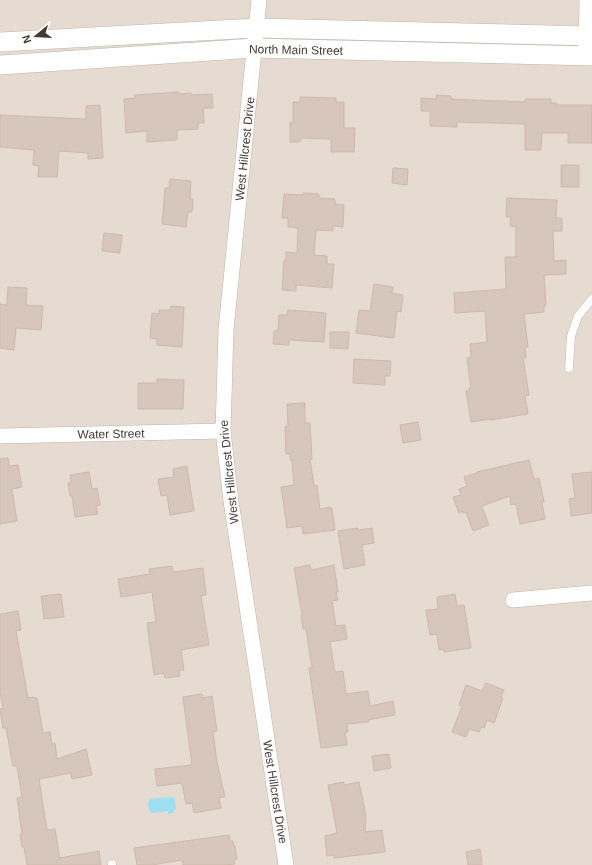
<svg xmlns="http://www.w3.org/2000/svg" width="592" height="865" viewBox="0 0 592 865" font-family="Helvetica,sans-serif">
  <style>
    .residential { fill: #e6dbd0 }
    .water { fill: #9ce0f1 }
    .building { fill: #d6c6bb; stroke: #ceb9ab }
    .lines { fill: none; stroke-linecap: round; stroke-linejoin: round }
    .service-casing { stroke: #c0b2a8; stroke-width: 9 }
    .minor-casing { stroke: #c0b2a8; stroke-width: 16 }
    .tertiary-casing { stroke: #c0b2a8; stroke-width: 20 }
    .service { stroke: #fff; stroke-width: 8 }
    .minor { stroke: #fff; stroke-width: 15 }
    .tertiary { stroke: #fff; stroke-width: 19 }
    .labels { text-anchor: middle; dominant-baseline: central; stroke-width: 3; stroke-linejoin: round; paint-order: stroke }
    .street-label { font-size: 12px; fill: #433933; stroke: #fff }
  </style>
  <rect width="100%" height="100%" fill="#f2eae2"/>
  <rect class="residential" x="0" y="0" width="592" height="865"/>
  <path class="water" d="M172,797L175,799L176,809L174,810V813L168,814V811L152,813L149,811L148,803L150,799Z"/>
  <g class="building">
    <path d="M179,92V94L191,93V95L212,94L213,108H203L204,123H198V129L177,130V139H176V140L147,142V131L126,133L124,99L135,98V95Z"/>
    <path d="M436,95L451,96V99L525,102V99H551V103H556V105H592V143H568V133H542L541,150H525V124L457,122V127L430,126V111H421V98L436,99Z"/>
    <path d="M300,97L336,98V102H344V128H355L354,152H331V139L303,138L299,142H290V122L293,123V102H300Z"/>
    <path d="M100,105L103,158L88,159V153L59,151L57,177H38L39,166L33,165L34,150L0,147V115L86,119V106Z"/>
    <rect x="561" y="165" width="18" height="22"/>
    <path d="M393,168L408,169L407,185L392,183Z"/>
    <path d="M170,179L191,181L190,199H193L192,212H188L186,227L162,224L165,188H169Z"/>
    <path d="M303,193L319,194V198L335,199V204L344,205L343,227L333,226V231L316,230L314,255L327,256V264H334L332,288L296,285V291L282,290L284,260H286V252L297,253L298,228L288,227V218H282L284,194L303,195Z"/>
    <path d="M507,198L557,200L556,218H562V231H553L554,261L566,260V274L544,275L546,305L544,306V312L524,314L528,347H525L526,357L523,358L529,395L525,396L528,414L490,420V419L471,422L466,391L469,390V388H471L467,358L471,357L470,344L487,342L485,311L455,313L454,293L506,289L505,257H516V227L510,226L511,217H506Z"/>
    <path d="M104,233L122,235L120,253L102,251Z"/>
    <path d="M374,284L393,287L392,293L403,295L401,312L397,311L394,338L356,333L359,310L370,311Z"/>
    <path d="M8,287L27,288L26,305L43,306L41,330L16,328L14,350L0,348V304L7,305Z"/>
    <path d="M171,306L184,307L182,347L157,345V339L150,338L152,313L159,314V310H171Z"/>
    <path d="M288,310L326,313L324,342L289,340V345L273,344L274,331H278L279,315H287Z"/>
    <path d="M330,332H349L348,349L330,348Z"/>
    <path d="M354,359L391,361L390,376H385V385L353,383Z"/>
    <path d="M157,379L184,380L183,409H138V383H157Z"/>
    <path d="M305,403V423H310L312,459H310L314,486L317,485L320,509L330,507V509L332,508L335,530L303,534L302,526L287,528L281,487L294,485L292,460H290V454H286L285,427L288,426L287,404Z"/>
    <path d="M418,422L421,440L403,443L400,425Z"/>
    <path d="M8,458L9,466L18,465L22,487L12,489L17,521L0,524V459Z"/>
    <path d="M529,460L534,479L539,478L544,502H542L545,519L520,524L516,504L511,505L510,496L482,506L489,525L473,531L466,512L463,513V511L459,513L453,497L461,495L459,489L467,486L464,477L477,473V472Z"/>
    <path d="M187,466L194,511L170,515L167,495L161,496L158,479L174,477L173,469Z"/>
    <path d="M89,472L92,489L97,488L100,505L96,506L98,514L75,517L72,496H70L68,483H71L70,475Z"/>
    <path d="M592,472V513L571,516L569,499L575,498L572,474Z"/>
    <path d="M358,528V530L372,528L374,543L362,545L365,565L344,569L338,531Z"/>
    <path d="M310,565L311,570L334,565L338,592H336L338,600L332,601L336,626L345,625L347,639L330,642L335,672L343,671L346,694L368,691L370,706L393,701L395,715L368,720L369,722L347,724L348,732H345L347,745L321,748L309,668H312L306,629H303L301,615H302L294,568Z"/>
    <path d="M172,566L173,572L203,568L206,595L201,596L209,645L181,650L184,670H179L180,676L165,678L164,673L154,675L147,623L156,622L152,592L121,597L118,579L150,574L149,569Z"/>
    <path d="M61,594L64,617L44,619L41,596Z"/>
    <path d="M455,594L457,606L464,605L471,648L444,652L443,649L439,650L437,634L430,635L426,610L438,609L437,597Z"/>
    <path d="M18,611L21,630L16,631L28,698L33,697L34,698H37L43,733L50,732L52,744L55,743L57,759L86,749L92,775L72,779L71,773L39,779L47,830L55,829L60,860L59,858L99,851L101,865H27L24,847H22L20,834H22L17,798L22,797L17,766H13L6,728H3L0,710V709L3,708L0,692V614Z"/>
    <path d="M486,683L504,690L501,698H503L494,723L487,720L484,728L481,727L479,732L469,729L466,737L452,732L462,706L459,705L466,685L482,691Z"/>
    <path d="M202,694L203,698L212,696L217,731L213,732L217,762L225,797L219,798L221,808L194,813L192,803L186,804L182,783L157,786L155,769L192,765L183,697Z"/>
    <path d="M389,754L391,768L374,771L372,756Z"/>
    <path d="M344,782V785L359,782L366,816L365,832L382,830L385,852L334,858V855L327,856L325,836L337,833L328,785Z"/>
    <path d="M229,835L230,841H233L234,846H235L237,859L234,860L235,864L225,865H183L182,860L152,865H137L134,848Z"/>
    <path d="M480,849L482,865H468L466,852Z"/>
  </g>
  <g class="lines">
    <g class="service-casing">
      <g id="service">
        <path d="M569,368L571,336L578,316L592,299"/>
        <path d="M112,864V865"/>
      </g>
    </g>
    <g class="minor-casing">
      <g id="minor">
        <path d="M259,0L226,330L223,431L231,501L286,865"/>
        <path d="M586,56L587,0"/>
        <path d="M0,436L223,431"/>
        <path d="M513,600L592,593"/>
      </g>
    </g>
    <g class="tertiary-casing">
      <g id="tertiary">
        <path d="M0,42L257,28L592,36"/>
        <path d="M0,65L255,48L592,56"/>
      </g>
    </g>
    <use href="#service" class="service"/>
    <use href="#minor" class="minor"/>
    <use href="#tertiary" class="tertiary"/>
  </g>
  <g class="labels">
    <g class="street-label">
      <text transform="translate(296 50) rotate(1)">North Main Street</text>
      <text transform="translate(245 149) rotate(-84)">West Hillcrest Drive</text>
      <text transform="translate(111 434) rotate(-1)">Water Street</text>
      <text transform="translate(229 472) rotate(-96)">West Hillcrest Drive</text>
      <text transform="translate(275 792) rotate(81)">West Hillcrest Drive</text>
    </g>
  </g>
  <g transform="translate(36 36) rotate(252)" stroke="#ffffff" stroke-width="3" paint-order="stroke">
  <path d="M0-3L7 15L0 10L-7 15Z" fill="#433933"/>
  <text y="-6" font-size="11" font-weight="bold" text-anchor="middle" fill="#433933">N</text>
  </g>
</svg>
